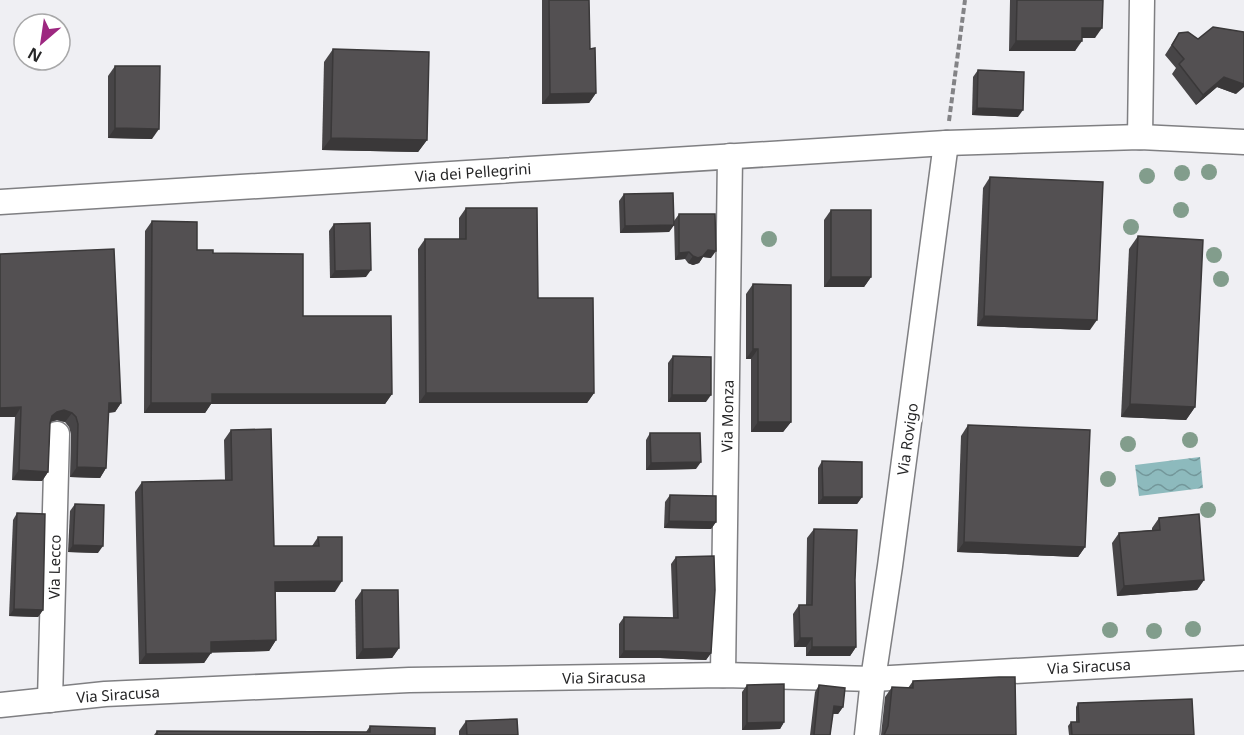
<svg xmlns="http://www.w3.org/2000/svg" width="1244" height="735" viewBox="0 0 1244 735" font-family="'Noto Sans',sans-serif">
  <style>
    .water { fill: url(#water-waves) }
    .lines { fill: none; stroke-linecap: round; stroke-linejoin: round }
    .street-casing { stroke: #7f7f82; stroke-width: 27 }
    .path { stroke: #838386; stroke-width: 4; stroke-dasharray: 6 3; stroke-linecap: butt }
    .street { stroke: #fff; stroke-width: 24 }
    .tree { fill: #829d8c }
    .wall { fill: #474547 }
    .shaded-wall { fill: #3a3839 }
    .building { fill: #535052; stroke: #3a3839; stroke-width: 1.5 }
    .labels { text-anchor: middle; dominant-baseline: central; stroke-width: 6; stroke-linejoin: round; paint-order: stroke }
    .street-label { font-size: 15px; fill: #262627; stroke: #fff }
  </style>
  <defs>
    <pattern id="water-waves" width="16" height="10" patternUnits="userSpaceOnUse" patternTransform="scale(1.5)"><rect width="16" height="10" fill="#8dbabd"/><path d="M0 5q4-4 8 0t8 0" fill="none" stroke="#73979a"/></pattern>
  </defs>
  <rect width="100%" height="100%" fill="#efeff3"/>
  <path class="water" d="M1200,457L1203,488L1139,496L1135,465Z"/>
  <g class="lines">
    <g class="street-casing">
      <g id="street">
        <path d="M1140,137L1142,0"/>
        <path d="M0,202L946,143L1140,137L1244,142"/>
        <path d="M723,675L730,156"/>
        <path d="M50,700L57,434"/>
        <path d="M0,705L105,694L409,680L723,675L873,679L1244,658"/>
        <path d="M867,735L873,679L890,566L946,143"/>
      </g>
    </g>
    <path class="path" d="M949,121L965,0"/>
    <use href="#street" class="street"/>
  </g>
  <g class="tree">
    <circle cx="1209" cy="172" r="8"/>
    <circle cx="1182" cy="173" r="8"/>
    <circle cx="1147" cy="176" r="8"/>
    <circle cx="1181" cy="210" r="8"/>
    <circle cx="1131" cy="227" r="8"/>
    <circle cx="769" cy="239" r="8"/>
    <circle cx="1214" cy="255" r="8"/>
    <circle cx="1221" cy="279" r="8"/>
    <circle cx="1190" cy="440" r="8"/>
    <circle cx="1128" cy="444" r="8"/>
    <circle cx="1108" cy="479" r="8"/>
    <circle cx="1208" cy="510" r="8"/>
    <circle cx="1193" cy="629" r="8"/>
    <circle cx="1110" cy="630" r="8"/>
    <circle cx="1154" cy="631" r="8"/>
  </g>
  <g class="wall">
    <path d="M542,0H589L590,49L596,93L589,103L542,104Z"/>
    <path d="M1010,0H1103L1095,38H1082L1075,51H1009Z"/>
    <path d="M1179,33L1236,94L1217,87L1196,105L1172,74L1176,68L1165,55Z"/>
    <path d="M333,49L427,140L418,152L322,150L324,62Z"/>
    <path d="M115,66L152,139L108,138V76Z"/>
    <path d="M978,70L1018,117L972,115L973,77Z"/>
    <path d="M990,177L1090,330L977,326L983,188Z"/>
    <path d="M624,194L674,225L669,232L620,233L619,201Z"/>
    <path d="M466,208L538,298L594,393L587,403H419L418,249L425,239H459V218Z"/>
    <path d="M831,210L871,277L864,287H824V220Z"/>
    <path d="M679,214L711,258L703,257L699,263L693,265L688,263L685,259L675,260L674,221Z"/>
    <path d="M152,221L197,250L213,253L303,316L392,394L385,404H211L205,413H144L145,231Z"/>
    <path d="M334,224L366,277L330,278L329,231Z"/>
    <path d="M1138,236L1195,407L1186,420L1121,417L1129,249Z"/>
    <path d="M0,254L121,403L115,412L108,413L106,468L100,478L70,477L71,434L69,427L65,422L57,420L50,422V423L48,472L42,481L12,480L15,417H0Z"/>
    <path d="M753,284L791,422L783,432H751V359H746V294Z"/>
    <path d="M673,356L706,402H668V363Z"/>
    <path d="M968,425L1085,547L1078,557L957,552L961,436Z"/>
    <path d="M231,430L274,546H312L318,537L335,592H275L276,640L269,651L211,652L204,663L139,664L135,492L142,482L225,480L224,440Z"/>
    <path d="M650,433L696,469L646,470V440Z"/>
    <path d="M822,461L862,497L857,504H818V468Z"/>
    <path d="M670,495L716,522L711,529L664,528L665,502Z"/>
    <path d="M75,504L98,553L68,552L70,511Z"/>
    <path d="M17,513L43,610L38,617L9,616L13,520Z"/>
    <path d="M1159,518L1204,580L1197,590L1117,596L1112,543L1119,533L1152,530V528Z"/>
    <path d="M814,529L855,580L856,647L850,656H806V647H794L793,614L799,605H806L807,538Z"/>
    <path d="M676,557L711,653L706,660L660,658H619V624L624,617L673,618L671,564Z"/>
    <path d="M362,590L399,648L392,658L356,659L355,600Z"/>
    <path d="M913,681L1016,735H881L885,697L892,687L908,688Z"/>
    <path d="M747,685L784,722L780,729L742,730V692Z"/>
    <path d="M819,685L843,707L838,714H833L830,735H810L815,692Z"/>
    <path d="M1078,703L1194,735H1069L1068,726L1071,722H1076V707Z"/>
    <path d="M466,721L518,735H459V731Z"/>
    <path d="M370,726L435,735H154L157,731L366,732Z"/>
  </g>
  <g class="shaded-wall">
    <path d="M1082,28H1102L1095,38H1075Z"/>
    <path d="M1016,41H1082L1075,51H1009Z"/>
    <path d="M1224,77L1244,83V87L1236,94L1217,87L1196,105L1203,95Z"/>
    <path d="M596,93L589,103L542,104L550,94Z"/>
    <path d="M977,108L1023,110L1018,117L972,115Z"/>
    <path d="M115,128L159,129L152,139L108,138Z"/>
    <path d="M331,138L427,140L418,152L322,150Z"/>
    <path d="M674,225L669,232L620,233L625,226Z"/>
    <path d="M708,250L716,251L711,258L703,257L699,263L693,265L688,263L693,256Z"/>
    <path d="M689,252L685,259L675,260L679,253Z"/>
    <path d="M371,270L366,277L330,278L335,271Z"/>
    <path d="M831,277H871L864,287H824Z"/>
    <path d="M984,316L1097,320L1090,330L977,326Z"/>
    <path d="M753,349H758L751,359H746Z"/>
    <path d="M426,393H594L587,403H419Z"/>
    <path d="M212,394H392L385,404H211L205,413H144L151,403Z"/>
    <path d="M672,395H711L706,402H668Z"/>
    <path d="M109,403H121L115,412L102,413Z"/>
    <path d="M1130,404L1195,407L1186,420L1121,417Z"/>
    <path d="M21,407L15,417H0V408Z"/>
    <path d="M64,410L72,413L65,422L57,420L50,422L52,416L57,412Z"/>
    <path d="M758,422H791L783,432H751Z"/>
    <path d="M701,462L696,469L646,470L651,463Z"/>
    <path d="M77,467L106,468L100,478L70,477Z"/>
    <path d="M19,470L48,472L42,481L12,480Z"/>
    <path d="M823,497H862L857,504H818Z"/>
    <path d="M669,521L716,522L711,529L664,528Z"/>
    <path d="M964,542L1085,547L1078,557L957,552Z"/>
    <path d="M73,545L103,546L98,553L68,552Z"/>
    <path d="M1204,580L1197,590L1117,596L1124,586Z"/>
    <path d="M342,581L335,592H267L275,582Z"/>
    <path d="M14,609L43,610L38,617L9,616Z"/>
    <path d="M800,638H812L806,647H794Z"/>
    <path d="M276,640L269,651L203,653L211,642Z"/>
    <path d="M812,647H856L850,656H806Z"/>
    <path d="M399,648L392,658L356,659L363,649Z"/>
    <path d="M624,651H665L711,653L706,660L660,658H619Z"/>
    <path d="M211,653L204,663L139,664L146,654Z"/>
    <path d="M834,706L843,707L838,714L829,713Z"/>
    <path d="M784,722L780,729L742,730L747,723Z"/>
  </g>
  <g class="building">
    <path d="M549,0H589L590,49L595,48L596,93L550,94Z"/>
    <path d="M1017,0H1103L1102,28H1082V41H1016Z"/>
    <path d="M1213,27L1244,32V83L1243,84L1224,77L1203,95L1179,64L1184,59L1172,45L1179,33L1188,32L1198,39Z"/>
    <path d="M333,49L429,52L427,140L331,138Z"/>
    <path d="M115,66H160L159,129L115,128Z"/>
    <path d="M978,70L1024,72L1023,110L977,108Z"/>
    <path d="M990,177L1103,182L1097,320L984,316Z"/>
    <path d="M673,193L674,225L625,226L624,194Z"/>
    <path d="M466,208H537L538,298H593L594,393H426L425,239H466Z"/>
    <rect x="831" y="210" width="40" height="67"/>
    <path d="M679,214H715L716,251L708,250L703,256L698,258L693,256L689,252L679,253Z"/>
    <path d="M152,221L197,222V250H213V253L303,254V316H391L392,394H212V403H151Z"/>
    <path d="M370,223L371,270L335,271L334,224Z"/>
    <path d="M1138,236L1203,240L1195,407L1130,404Z"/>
    <path d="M114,249L121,403H109L106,468L77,467L78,424L76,417L72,413L64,410L57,412L52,416L50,423L48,472L19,470L21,407L0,408V254Z"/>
    <path d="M753,284L791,285V422H758V349H753Z"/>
    <path d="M673,356L711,357V395H672Z"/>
    <path d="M968,425L1090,430L1085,547L964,542Z"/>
    <path d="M271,429L274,546H319L318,537H342V581L275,582L276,640L211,642V653L146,654L142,482L232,480L231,430Z"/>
    <path d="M650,433H700L701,462L651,463Z"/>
    <path d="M822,461L862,462V497H823Z"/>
    <path d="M670,495L716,496V522L669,521Z"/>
    <path d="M75,504L104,505L103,546L73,545Z"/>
    <path d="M17,513L45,514L43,610L14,609Z"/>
    <path d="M1199,514L1204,580L1124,586L1119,533L1160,530L1159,518Z"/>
    <path d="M814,529L857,530L855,580L856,647H812V638H800L799,605H812Z"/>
    <path d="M714,556L715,590L711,653L665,651H624V617L678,618L676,557Z"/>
    <path d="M362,590H398L399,648L363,649Z"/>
    <path d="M999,677H1015L1016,735H884L888,726L892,687L913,688V681Z"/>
    <path d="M784,684V722L747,723V685Z"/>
    <path d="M819,685L845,688L843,707L834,706L830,735H814Z"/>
    <path d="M1192,699L1194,735H1072L1071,722H1079L1078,703Z"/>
    <path d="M517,719L518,735H467L466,721Z"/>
    <path d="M370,726L435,728V735H157V731L370,732Z"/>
  </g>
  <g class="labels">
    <g class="street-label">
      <text transform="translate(473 172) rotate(-4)">Via dei Pellegrini</text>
      <text transform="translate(727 416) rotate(-89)">Via Monza</text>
      <text transform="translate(907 439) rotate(-82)">Via Rovigo</text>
      <text transform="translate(54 567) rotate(-89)">Via Lecco</text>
      <text transform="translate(1089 666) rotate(-3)">Via Siracusa</text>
      <text transform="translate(604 677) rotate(-1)">Via Siracusa</text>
      <text transform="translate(118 694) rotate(-4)">Via Siracusa</text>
    </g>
  </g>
  <g transform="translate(42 42) rotate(209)"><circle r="28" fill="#ffffff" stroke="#a8a8a9" stroke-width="1.5"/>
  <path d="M0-4.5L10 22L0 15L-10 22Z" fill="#9d2780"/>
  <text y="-9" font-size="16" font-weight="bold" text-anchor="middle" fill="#262627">N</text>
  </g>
</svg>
